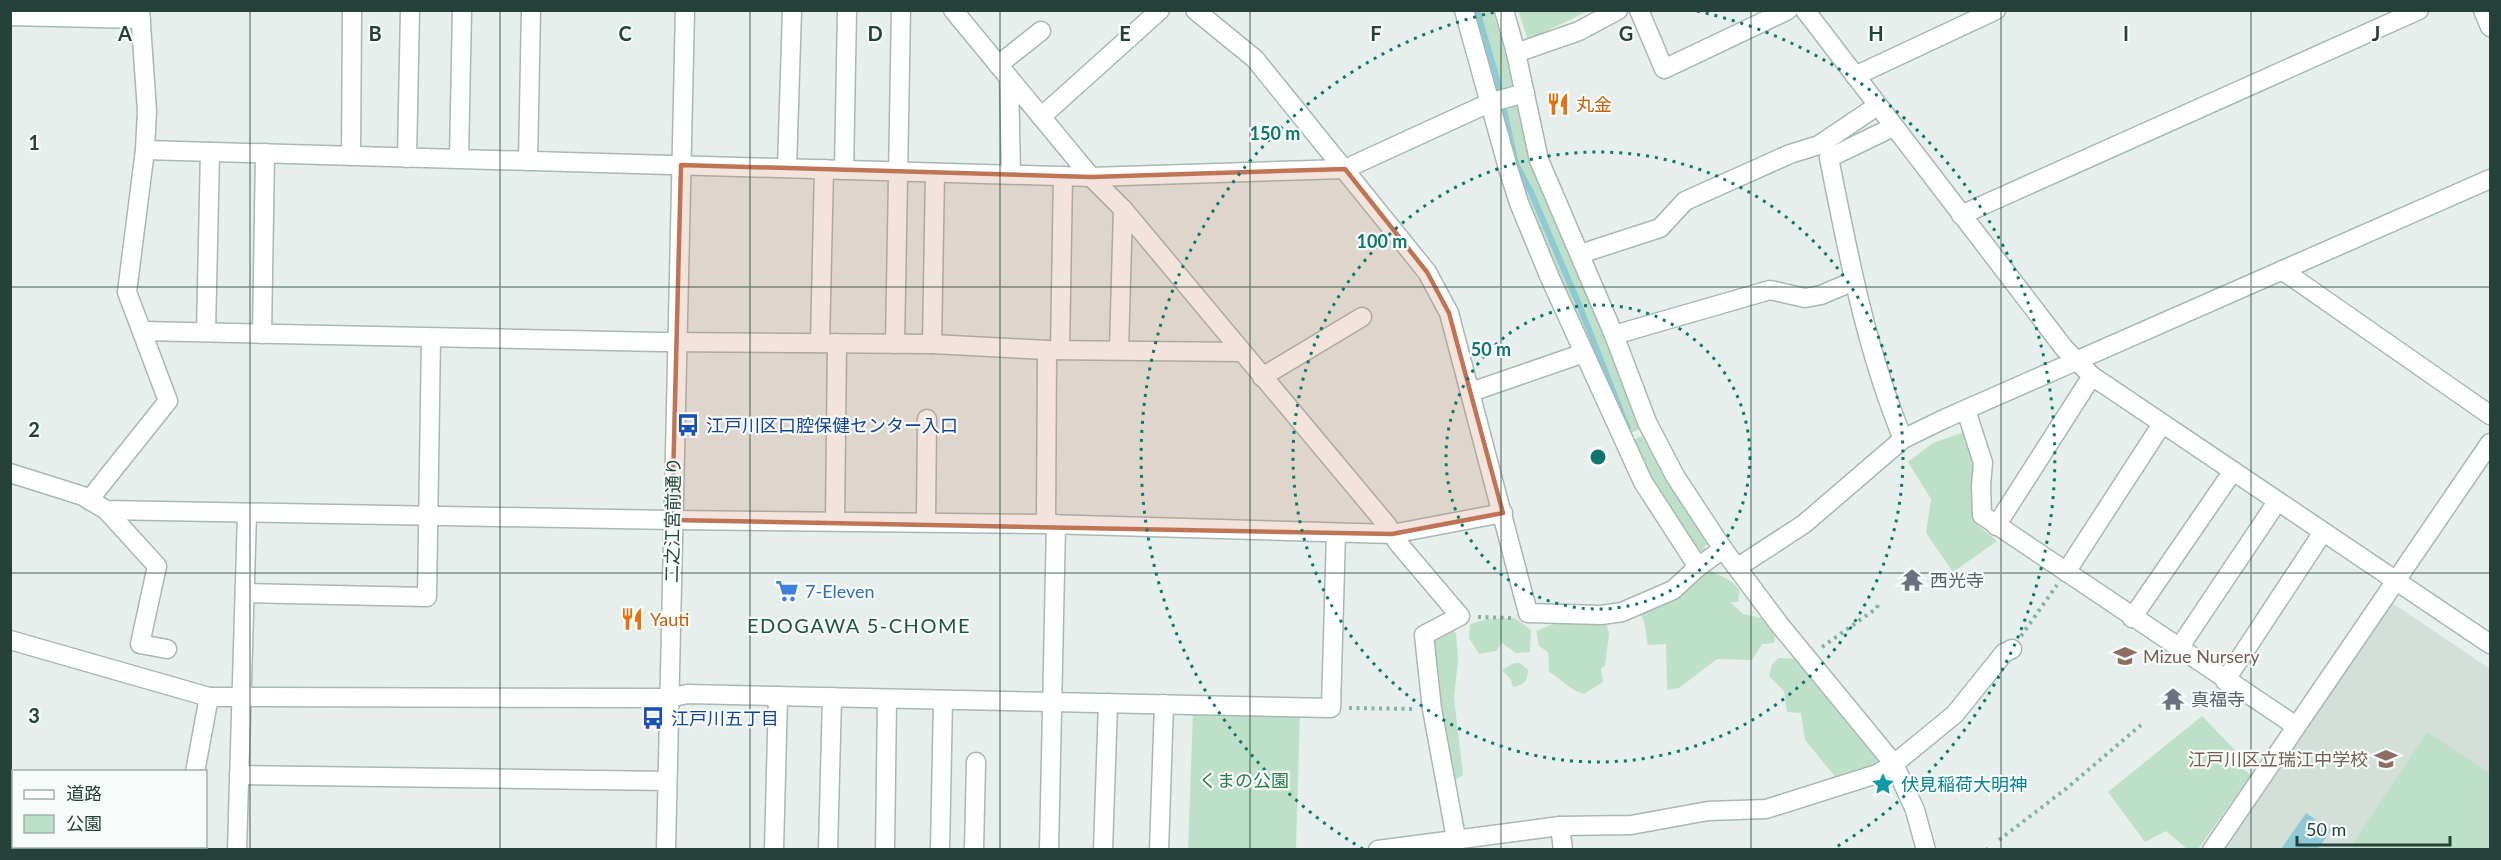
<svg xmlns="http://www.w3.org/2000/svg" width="2501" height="860" viewBox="0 0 2501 860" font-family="Lato,'Noto Sans JP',sans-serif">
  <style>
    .built { fill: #d4dfda }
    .green { fill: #bfe0c8 }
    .water { fill: #8ec9d4 }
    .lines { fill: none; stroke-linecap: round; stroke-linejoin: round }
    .stream { stroke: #8ec9d4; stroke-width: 6 }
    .minor-casing { stroke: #a8b8b2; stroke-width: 21 }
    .path { stroke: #86b3a5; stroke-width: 4; stroke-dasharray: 3 4.5; stroke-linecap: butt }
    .minor { stroke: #fff; stroke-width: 18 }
    .marked { fill: #c07456; fill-opacity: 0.2; stroke: #c07456; stroke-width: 4.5; stroke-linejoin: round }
    .grid { fill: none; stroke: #24423a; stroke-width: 1.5; stroke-opacity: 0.55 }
    .ring { fill: none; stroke: #0f766e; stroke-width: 3; stroke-dasharray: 3 6 }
    .labels { text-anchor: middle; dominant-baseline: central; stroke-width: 4.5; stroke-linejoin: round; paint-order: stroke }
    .food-label { font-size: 18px; fill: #c56008; stroke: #f7fbf9; text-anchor: start }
    .transit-label { font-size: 18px; fill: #164399; stroke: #f7fbf9; text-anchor: start }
    .street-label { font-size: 18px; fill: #24423a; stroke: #f7fbf9 }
    .worship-label { font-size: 18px; fill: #5b616d; stroke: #f7fbf9; text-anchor: start }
    .shop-label { font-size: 18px; fill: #366cbe; stroke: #f7fbf9; text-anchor: start }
    .education-label { font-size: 18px; fill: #785e54; stroke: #f7fbf9; text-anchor: start }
    .park-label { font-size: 18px; fill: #2d7a4b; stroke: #f7fbf9 }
    .culture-label { font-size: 18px; fill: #0d838f; stroke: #f7fbf9; text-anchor: start }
    .neighbourhood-label { font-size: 20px; letter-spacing: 1.5px; fill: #1f5548; stroke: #f7fbf9 }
    .grid-label { font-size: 20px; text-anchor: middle; font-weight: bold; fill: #24423a; stroke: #f7fbf9; stroke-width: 4.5; stroke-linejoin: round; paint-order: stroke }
    .centre { fill: #0f766e; stroke: #f7fbf9; stroke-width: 3 }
    .ring-label { font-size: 18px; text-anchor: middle; font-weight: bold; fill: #0f766e; stroke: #f7fbf9; stroke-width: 4.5; stroke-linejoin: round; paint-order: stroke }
  </style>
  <rect width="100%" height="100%" fill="#e6efeb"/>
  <path class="built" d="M2388,600L2490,669V849L2221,850Z"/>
  <g class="green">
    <path d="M1518,10L1588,11L1528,40Z"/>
    <path d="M1468,11H1493L1513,80L1567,247L1643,428L1625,435L1527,210Z"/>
    <path d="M1964,432L1974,460L1971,486L1975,523L1997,541L1953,572L1926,533L1931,499L1908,462L1933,443Z"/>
    <path d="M1642,436L1667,481L1707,544L1704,547L1706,549L1699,554L1645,470L1632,440Z"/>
    <path d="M1705,567C1721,578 1728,575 1740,591L1738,602H1730L1743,614L1762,618L1776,631L1774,643L1762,644L1752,660L1717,659L1679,688L1667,690L1666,644L1648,645C1644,630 1648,621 1636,609Z"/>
    <path d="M1603,608L1609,634L1605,666L1601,668L1603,682L1584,694C1569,690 1562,679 1549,672L1548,652L1539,646L1536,631L1579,614Z"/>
    <path d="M1515,618L1531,630L1530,652L1516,653L1502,643L1496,651L1479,654L1469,638L1470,624L1488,619Z"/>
    <path d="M1449,628L1456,633L1458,661L1454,698L1463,775L1457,779L1453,777L1430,655V640Z"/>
    <path d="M1778,658L1801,659L1877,754L1876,765L1858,778L1837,779L1805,740L1801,713L1787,712L1784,691L1769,676L1772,665Z"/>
    <path d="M1514,663H1520L1528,670C1528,681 1524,685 1513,687L1511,680L1502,670Z"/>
    <path d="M1193,711H1300L1296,849L1188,850Z"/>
    <path d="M2202,716L2235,750L2229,759L2251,775L2198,849H2187L2166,831L2145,842L2108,792Z"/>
    <path d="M2427,732L2490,774V849H2349Z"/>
  </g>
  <path class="water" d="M2306,813L2331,830L2318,849H2281Z"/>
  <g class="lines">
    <path class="stream" d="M1477,10L1497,79L1516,164L1531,192L1580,307L1628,429"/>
    <g class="minor-casing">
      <g id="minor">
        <path d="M953,10L1091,177L1123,209L1387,525L1398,543L1460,616L1424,635L1432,709L1456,838L1450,850"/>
        <path d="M1195,10L1255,59L1427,272L1449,313L1528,613L1601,615L1622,612L1673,590L1698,567L1723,549"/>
        <path d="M1464,10L1508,168L1519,203L1550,278L1643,482L1698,567"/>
        <path d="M1504,10L1516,53L1539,160L1614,335L1647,422L1675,476L1723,549L1779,624L1894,764L1915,810L1926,850"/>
        <path d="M1639,10L1664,69L1788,10"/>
        <path d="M1805,10L2064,348L2092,376L2490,644"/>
        <path d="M2483,10L2490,27"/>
        <path d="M10,16L141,19"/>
        <path d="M1516,53L1579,31L1618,10"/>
        <path d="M998,65L1041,31"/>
        <path d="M1855,76L1996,10"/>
        <path d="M1009,78L1011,174"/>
        <path d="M1041,117L1160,10"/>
        <path d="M1893,127L1829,158C1848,253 1866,350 1903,439"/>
        <path d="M145,150L1091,177L1345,169L1489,103L1525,93"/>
        <path d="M351,156L352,10"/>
        <path d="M407,158L410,10"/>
        <path d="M459,158L462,10"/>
        <path d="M528,161L531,10"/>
        <path d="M787,168L792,10"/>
        <path d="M844,170L847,10"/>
        <path d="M1961,215L2419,10"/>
        <path d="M1580,254L1660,228L1685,201L1790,154L1819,145L1877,106"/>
        <path d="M2282,270L2490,415"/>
        <path d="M142,331L659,342L932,344L1047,350L1242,352"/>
        <path d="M206,332L210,152"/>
        <path d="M262,334L265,153"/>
        <path d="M1614,335L1770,290L1805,298L1821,295L1854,281"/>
        <path d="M820,343L824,169"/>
        <path d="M895,344L901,10"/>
        <path d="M932,344L935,173"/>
        <path d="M1060,350L1063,176"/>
        <path d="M1119,350L1123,209"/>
        <path d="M1262,377L1362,317"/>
        <path d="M1471,392L1584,353"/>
        <path d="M1966,410L1983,463L1981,485L1982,515L2296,726"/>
        <path d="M10,473L83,496L106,510L672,520L1046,524L1392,534L1503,513"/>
        <path d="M89,500L168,401L127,292L145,150L147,111L140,10"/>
        <path d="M106,510L157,566L140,644L167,649"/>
        <path d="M835,521L837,343"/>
        <path d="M926,522L927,419"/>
        <path d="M1046,524L1047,350"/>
        <path d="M1996,526L2092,376"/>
        <path d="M1738,567L1804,524L1903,439L1944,419L2490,179"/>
        <path d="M2066,572L2162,424"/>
        <path d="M245,593L427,597L431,338"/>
        <path d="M2132,618L2233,471"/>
        <path d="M10,640L209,697L669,698L687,694L1331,708L1336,533"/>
        <path d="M2179,648L2277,502"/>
        <path d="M2225,681L2323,532"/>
        <path d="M195,772L209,697"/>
        <path d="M239,775L667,781"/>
        <path d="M1560,826L1631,825L1708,811L1766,809L1877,774L1894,764L1955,714L2004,653L2012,649"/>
        <path d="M162,850V846"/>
        <path d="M237,850L247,513"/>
        <path d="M666,850L685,10"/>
        <path d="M774,850L778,696"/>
        <path d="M828,850L832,697"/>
        <path d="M885,850L887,699"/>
        <path d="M940,850L943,700"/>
        <path d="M974,850L976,762"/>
        <path d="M1049,850L1056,524"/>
        <path d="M1103,850L1108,703"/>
        <path d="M1159,850L1164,704"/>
        <path d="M1378,850L1560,826L1563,850"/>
        <path d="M2212,850L2490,443"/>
      </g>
    </g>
    <g class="path">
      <path d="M1478,617L1512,618"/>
      <path d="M2021,636L2057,585"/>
      <path d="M1822,647L1877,608L1879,601"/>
      <path d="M1349,708L1414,709"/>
      <path d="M1999,840L2067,788L2141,725"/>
      <path d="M1987,850L1988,848"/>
    </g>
    <use href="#minor" class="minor"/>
  </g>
  <path class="marked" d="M681,165L1091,177L1345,169L1427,272L1449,313L1503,513L1392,534L672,520Z"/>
  <path class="grid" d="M250,10V850M500,10V850M750,10V850M1000,10V850M1250,10V850M1501,10V850M1751,10V850M2001,10V850M2251,10V850M10,287H2490M10,573H2490"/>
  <g class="ring">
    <circle cx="1598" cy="457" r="152"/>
    <circle cx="1598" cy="457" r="305"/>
    <path d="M1363 849A457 457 0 0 1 1499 11M1697 11A457 457 0 0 1 1833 849"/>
  </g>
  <defs>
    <g id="restaurant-bare" transform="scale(1.8)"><path d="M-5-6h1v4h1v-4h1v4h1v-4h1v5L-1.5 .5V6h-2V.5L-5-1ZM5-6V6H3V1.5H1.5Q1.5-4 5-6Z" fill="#e8710a" stroke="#f7fbf9" stroke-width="2.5" paint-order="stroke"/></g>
    <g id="bus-bare" transform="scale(1.8)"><path d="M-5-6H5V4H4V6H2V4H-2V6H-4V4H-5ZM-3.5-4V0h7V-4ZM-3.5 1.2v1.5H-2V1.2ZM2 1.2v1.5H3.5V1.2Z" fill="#1a4fb4" stroke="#f7fbf9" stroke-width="2.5" paint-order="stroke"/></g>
    <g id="temple-bare" transform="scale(1.8)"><path d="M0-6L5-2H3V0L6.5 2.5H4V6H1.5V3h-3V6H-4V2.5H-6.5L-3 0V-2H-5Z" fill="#6b7280" stroke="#f7fbf9" stroke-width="2.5" paint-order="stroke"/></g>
    <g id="supermarket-bare" transform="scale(1.8)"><path d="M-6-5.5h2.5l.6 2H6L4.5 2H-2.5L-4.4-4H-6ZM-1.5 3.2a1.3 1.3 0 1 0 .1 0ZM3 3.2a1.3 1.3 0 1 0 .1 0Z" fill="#3f7fe0" stroke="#f7fbf9" stroke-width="2.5" paint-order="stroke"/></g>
    <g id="school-bare" transform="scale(1.8)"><path d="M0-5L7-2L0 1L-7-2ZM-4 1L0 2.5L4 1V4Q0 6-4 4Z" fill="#8d6e63" stroke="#f7fbf9" stroke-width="2.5" paint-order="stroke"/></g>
    <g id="sight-bare" transform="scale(1.8)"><path d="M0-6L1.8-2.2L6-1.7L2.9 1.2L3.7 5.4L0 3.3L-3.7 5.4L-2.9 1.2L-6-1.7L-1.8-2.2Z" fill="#0f9aa8" stroke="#f7fbf9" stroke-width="2.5" paint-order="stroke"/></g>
  </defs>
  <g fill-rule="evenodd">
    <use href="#restaurant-bare" x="1558" y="104"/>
    <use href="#bus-bare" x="688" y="425"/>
    <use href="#temple-bare" x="1912" y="580"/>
    <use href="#supermarket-bare" x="787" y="591"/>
    <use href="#restaurant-bare" x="632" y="619"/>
    <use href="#school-bare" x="2125" y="656"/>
    <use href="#temple-bare" x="2173" y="699"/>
    <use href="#bus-bare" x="653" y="718"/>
    <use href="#school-bare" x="2386" y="759"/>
    <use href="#sight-bare" x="1883" y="784"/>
  </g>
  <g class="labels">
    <g class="food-label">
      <text x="1576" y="104">丸金</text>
      <text x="650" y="619">Yauti</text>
    </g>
    <g class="transit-label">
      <text x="706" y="425">江戸川区口腔保健センター入口</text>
      <text x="671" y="718">江戸川五丁目</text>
    </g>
    <g class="street-label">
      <text transform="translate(672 520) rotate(-89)">二之江宮前通り</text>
    </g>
    <g class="worship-label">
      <text x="1930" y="580">西光寺</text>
      <text x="2191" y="699">真福寺</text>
    </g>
    <g class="shop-label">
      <text x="805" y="591">7-Eleven</text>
    </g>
    <g class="education-label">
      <text x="2143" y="656">Mizue Nursery</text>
      <text x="2368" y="759" text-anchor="end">江戸川区立瑞江中学校</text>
    </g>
    <g class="park-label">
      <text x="1244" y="780">くまの公園</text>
    </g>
    <g class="culture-label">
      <text x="1901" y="784">伏見稲荷大明神</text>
    </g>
    <g class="neighbourhood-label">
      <text x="859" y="625">EDOGAWA 5-CHOME</text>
    </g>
  </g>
  <g class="grid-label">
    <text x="125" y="41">A</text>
    <text x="375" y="41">B</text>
    <text x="625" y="41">C</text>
    <text x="875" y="41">D</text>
    <text x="1125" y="41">E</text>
    <text x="1376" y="41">F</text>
    <text x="1626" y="41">G</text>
    <text x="1876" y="41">H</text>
    <text x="2126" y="41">I</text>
    <text x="2376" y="41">J</text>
    <text x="34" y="150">1</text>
    <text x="34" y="437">2</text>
    <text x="34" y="723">3</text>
  </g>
  <circle cx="1598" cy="457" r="9" class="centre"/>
  <g class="ring-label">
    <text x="1275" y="140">150 m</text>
    <text x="1382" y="248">100 m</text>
    <text x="1491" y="356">50 m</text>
  </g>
  <rect width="2501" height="860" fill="none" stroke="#24423a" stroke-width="24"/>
  <rect x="12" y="770" width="195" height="78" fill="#f7fbf9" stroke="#a3b1ad" stroke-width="1.5"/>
  <rect x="24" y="790" width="30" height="9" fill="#ffffff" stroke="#a3b1ad" stroke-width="1.5"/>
  <text x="66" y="800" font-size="18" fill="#24423a">道路</text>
  <rect x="24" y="815" width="30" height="18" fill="#bfe0c8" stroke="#a3b1ad" stroke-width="1.5"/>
  <text x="66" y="830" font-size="18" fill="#24423a">公園</text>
  <path d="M2297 836v9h153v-9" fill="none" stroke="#24423a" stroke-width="3"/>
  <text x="2306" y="836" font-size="18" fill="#24423a" stroke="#f7fbf9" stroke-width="4.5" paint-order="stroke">50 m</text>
</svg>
